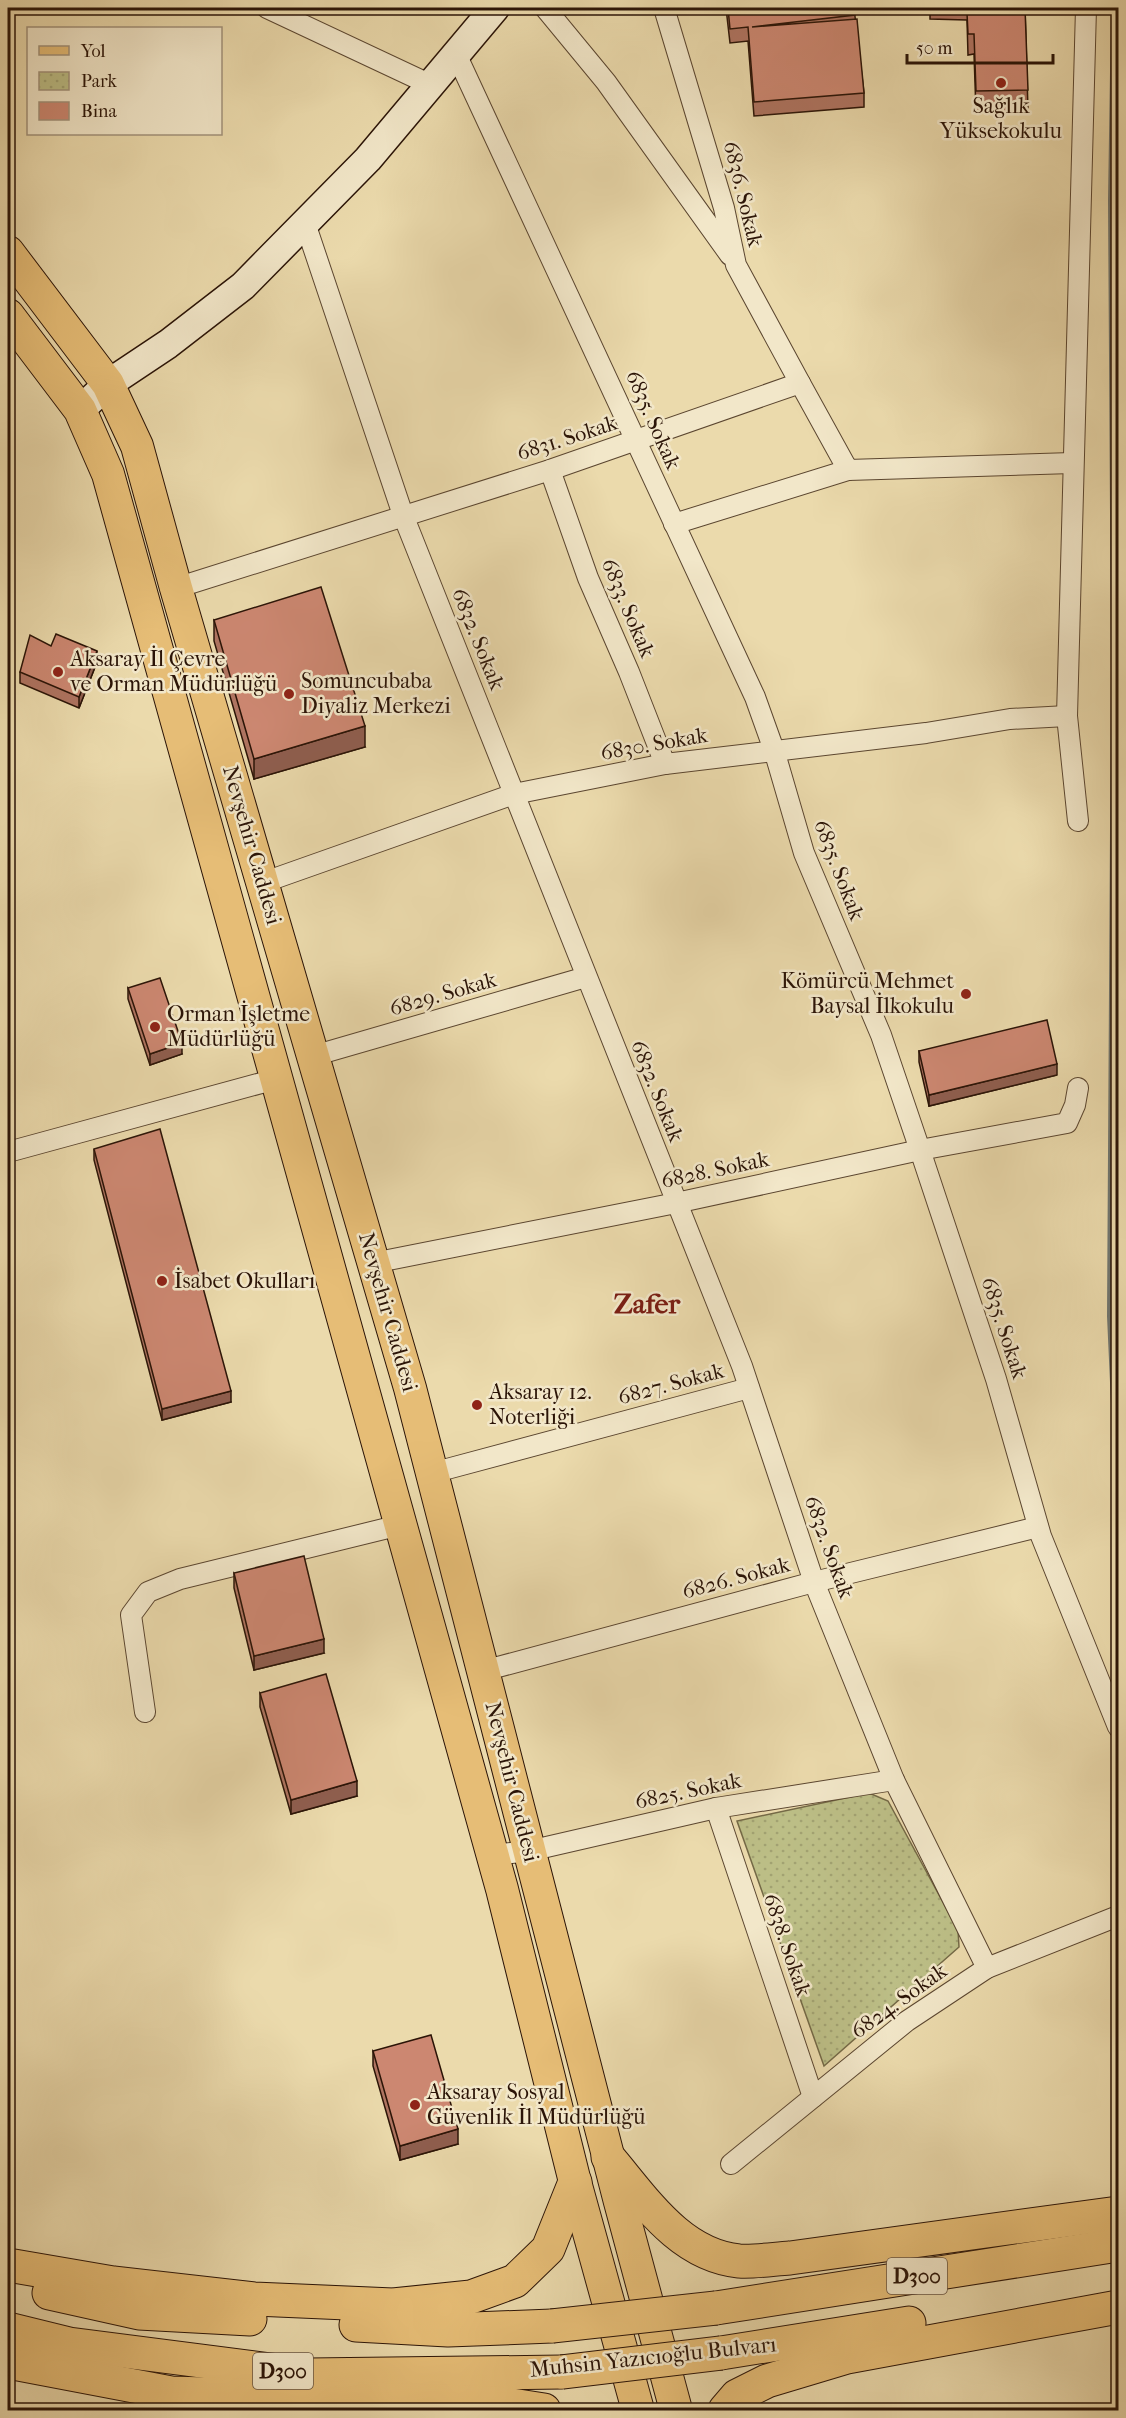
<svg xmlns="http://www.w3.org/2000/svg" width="1126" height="2418" viewBox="0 0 1126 2418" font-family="'IM FELL French Canon',serif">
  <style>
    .park { fill: url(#park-dots); stroke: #746946; stroke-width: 1.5 }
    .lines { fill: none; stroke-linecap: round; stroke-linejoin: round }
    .stream { stroke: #707670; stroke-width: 6 }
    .street-casing { stroke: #5b4630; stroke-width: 22 }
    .secondary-casing { stroke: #2b1407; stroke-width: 31 }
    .primary-casing { stroke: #2b1407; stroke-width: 34 }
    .highway-casing { stroke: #2b1407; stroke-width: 35 }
    .street { stroke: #f2e7c9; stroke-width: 20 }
    .secondary { stroke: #f2e7c9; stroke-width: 28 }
    .primary { stroke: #e6bd76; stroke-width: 32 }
    .highway { stroke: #e6bd76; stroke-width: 33 }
    .highway-bridge-casing { stroke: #2b1407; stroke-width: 35; stroke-linecap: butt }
    .highway-bridge { stroke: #e6bd76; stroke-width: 33 }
    .wall { fill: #af7461; stroke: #2b1407; stroke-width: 1.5 }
    .shaded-wall { fill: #8f5e4f; stroke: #2b1407; stroke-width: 1.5 }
    .building { fill: #cc8771; stroke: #2b1407; stroke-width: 1.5 }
    .poi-dot { fill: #8f2418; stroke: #f2e7c9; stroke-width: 2 }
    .labels { text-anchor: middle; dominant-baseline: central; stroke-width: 5; stroke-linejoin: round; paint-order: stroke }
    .shield { fill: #f2e7c9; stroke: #675341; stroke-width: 1.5 }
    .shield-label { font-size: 21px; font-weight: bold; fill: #2b1407 }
    .poi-label { font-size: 22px; fill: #2b1407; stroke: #f2e7c9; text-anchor: start }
    .street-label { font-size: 22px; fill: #2b1407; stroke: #f2e7c9 }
    .district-label { font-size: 28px; font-weight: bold; fill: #7a1f14; stroke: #f2e7c9 }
  </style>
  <defs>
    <pattern id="park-dots" width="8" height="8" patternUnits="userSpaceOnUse" patternTransform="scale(1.5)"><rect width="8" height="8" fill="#bcbe86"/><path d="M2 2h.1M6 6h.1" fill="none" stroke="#a2a272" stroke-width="1.8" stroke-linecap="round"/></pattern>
  </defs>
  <rect width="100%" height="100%" fill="#ebdaac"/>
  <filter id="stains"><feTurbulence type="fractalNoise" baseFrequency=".00333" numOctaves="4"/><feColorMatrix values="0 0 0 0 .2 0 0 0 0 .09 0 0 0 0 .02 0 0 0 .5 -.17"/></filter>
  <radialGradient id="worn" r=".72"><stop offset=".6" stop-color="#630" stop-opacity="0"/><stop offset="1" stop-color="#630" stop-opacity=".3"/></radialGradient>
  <path class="park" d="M869,1793L888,1801L958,1930L959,1947L824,2066L737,1821Z"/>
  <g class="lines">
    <path class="stream" d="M1114,8L1111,200L1114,669L1110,1316L1114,1404L1118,1425"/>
    <g class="street-casing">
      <g id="street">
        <path d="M267,8L431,85"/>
        <path d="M545,8L606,82L730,255"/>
        <path d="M664,8L724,208L736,265L800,383"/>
        <path d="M456,54L755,697L774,750L804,853L881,1035L920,1150L996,1379L1041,1536L1118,1727"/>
        <path d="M305,223L403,515L742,1366L814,1582L894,1780L987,1968"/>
        <path d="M550,470L588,578L629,672L665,764"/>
        <path d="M674,524L848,470"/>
        <path d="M176,588L550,470L800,383L848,470L1072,463"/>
        <path d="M1078,821L1067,716L1086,8"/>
        <path d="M262,883L514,794L665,764L926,733L1010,719L1067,716"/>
        <path d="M313,1056L586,977"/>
        <path d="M8,1152L276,1079"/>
        <path d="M373,1263L676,1203L920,1150L1067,1123L1075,1105L1078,1088"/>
        <path d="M432,1473L749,1388"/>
        <path d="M483,1671L814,1582L1038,1527"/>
        <path d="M145,1712L131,1615L148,1592L180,1579L400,1525"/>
        <path d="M716,1808L813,2097"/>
        <path d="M493,1855L529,1851L716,1808L894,1780"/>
        <path d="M731,2164L907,2021L987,1968L1118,1916"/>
      </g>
    </g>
    <g class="secondary-casing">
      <path id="secondary" d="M80,410L108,384L168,344L243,286L368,159L495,8"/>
    </g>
    <g class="primary-casing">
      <g id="primary">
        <path d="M8,252L108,384L137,446L176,588L410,1388L620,2202L676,2410"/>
        <path d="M8,315L80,410L108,474L502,1889L575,2182L638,2410"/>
      </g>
    </g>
    <g class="highway-casing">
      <g id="highway">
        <path d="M608,2157C644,2199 679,2255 739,2261C755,2262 774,2259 790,2258L1118,2213"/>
        <path d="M8,2265L113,2283L254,2299L393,2305L471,2297L515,2281L548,2249L575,2182"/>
        <path d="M49,2293L139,2313L250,2319"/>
        <path d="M716,2308L1118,2245"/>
        <path d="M356,2325L448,2330L552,2326"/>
        <path d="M8,2329L69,2344L309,2375L562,2372"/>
        <path d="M721,2353L909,2323"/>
        <path d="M8,2362L171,2393L499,2403L544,2410"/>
        <path d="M725,2410L737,2396L767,2381L847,2357L1118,2307"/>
      </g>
    </g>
    <use href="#street" class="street"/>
    <use href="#secondary" class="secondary"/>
    <use href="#primary" class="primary"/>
    <use href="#highway" class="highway"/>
    <g class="highway-bridge-casing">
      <g id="highway-bridge">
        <path d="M552,2326L716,2308"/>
        <path d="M562,2372L721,2353"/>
      </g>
    </g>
    <use href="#highway-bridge" class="highway-bridge"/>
  </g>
  <g class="wall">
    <path d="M726,8H854L864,93V107L754,116L748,41L730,43Z"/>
    <path d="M930,8H1025L1028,110L976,112L974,54L968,55L967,20L930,19Z"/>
    <path d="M214,620L365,747L254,779L214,641Z"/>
    <path d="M51,646L97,662L79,708L20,683V672Z"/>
    <path d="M128,988L182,1054L150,1065L128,999Z"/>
    <path d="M919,1051L1057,1075L929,1106L919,1062Z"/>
    <path d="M94,1149L231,1402L162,1420L94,1160Z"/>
    <path d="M234,1573L324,1653L254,1670L234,1588Z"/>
    <path d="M260,1693L357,1796L291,1814L260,1707Z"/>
    <path d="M373,2051L458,2144L400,2160L373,2066Z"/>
  </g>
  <g class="shaded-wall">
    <path d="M97,651V662L79,708V697Z"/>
    <path d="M365,726V747L254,779V759Z"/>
    <path d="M182,1043V1054L150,1065V1054Z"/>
    <path d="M1057,1064V1075L929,1106V1095Z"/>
    <path d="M231,1391V1402L162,1420V1409Z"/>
    <path d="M324,1639V1653L254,1670V1656Z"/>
    <path d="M357,1781V1796L291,1814V1800Z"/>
    <path d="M458,2129V2144L400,2160V2146Z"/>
  </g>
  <g class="building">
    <path d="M728,8H854L855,15L752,27L857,19L864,93L754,102L748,27L730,29Z"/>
    <path d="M930,8H972V9Z"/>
    <path d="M972,8H1025L1028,90L976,91L974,34H968L967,13H972Z"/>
    <path d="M321,587L365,726L254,759L214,620Z"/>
    <path d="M56,634L97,651L79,697L20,672L30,635L51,646Z"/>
    <path d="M160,978L182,1043L150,1054L128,988Z"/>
    <path d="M1047,1020L1057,1064L929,1095L919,1051Z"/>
    <path d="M160,1129L231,1391L162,1409L94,1149Z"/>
    <path d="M304,1556L324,1639L254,1656L234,1573Z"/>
    <path d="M326,1674L357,1781L291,1800L260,1693Z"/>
    <path d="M431,2035L458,2129L400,2146L373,2051Z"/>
  </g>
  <g class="poi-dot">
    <circle cx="1001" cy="83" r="6"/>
    <circle cx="58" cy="672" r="6"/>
    <circle cx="289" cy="694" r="6"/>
    <circle cx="966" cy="994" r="6"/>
    <circle cx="155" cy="1027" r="6"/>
    <circle cx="162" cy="1281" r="6"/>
    <circle cx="477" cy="1405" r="6"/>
    <circle cx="415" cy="2105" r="6"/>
  </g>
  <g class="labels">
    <g class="shield">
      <rect x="887" y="2258" width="60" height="36" rx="4.5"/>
      <rect x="253" y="2353" width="60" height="36" rx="4.5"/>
    </g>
    <g class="shield-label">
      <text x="917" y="2276">D300</text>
      <text x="283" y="2371">D300</text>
    </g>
    <g class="poi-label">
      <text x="1001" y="106" text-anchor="middle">Sağlık<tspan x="1001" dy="25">Yüksekokulu</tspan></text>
      <text x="70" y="659">Aksaray İl Çevre<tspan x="70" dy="25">ve Orman Müdürlüğü</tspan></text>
      <text x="301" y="681">Somuncubaba<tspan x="301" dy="25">Diyaliz Merkezi</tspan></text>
      <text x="954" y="981" text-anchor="end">Kömürcü Mehmet<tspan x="954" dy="25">Baysal İlkokulu</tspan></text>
      <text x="167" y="1014">Orman İşletme<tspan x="167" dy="25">Müdürlüğü</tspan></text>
      <text x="174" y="1281">İsabet Okulları</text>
      <text x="489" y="1392">Aksaray 12.<tspan x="489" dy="25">Noterliği</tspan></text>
      <text x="427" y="2092">Aksaray Sosyal<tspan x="427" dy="25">Güvenlik İl Müdürlüğü</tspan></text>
    </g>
    <g class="street-label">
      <text transform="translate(743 194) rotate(76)">6836. Sokak</text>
      <text transform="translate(653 420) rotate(66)">6835. Sokak</text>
      <text transform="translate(567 438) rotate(-18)">6831. Sokak</text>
      <text transform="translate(628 608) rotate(67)">6833. Sokak</text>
      <text transform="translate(478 639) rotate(68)">6832. Sokak</text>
      <text transform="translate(654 744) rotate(-10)">6830. Sokak</text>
      <text transform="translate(252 845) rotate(74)">Nevşehir Caddesi</text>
      <text transform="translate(839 870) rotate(69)">6835. Sokak</text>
      <text transform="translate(443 994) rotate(-16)">6829. Sokak</text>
      <text transform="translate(657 1091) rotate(68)">6832. Sokak</text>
      <text transform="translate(715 1170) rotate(-12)">6828. Sokak</text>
      <text transform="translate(388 1312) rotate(74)">Nevşehir Caddesi</text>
      <text transform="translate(1004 1328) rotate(72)">6835. Sokak</text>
      <text transform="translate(671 1384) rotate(-15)">6827. Sokak</text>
      <text transform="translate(829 1547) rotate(70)">6832. Sokak</text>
      <text transform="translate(736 1578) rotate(-15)">6826. Sokak</text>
      <text transform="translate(512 1782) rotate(76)">Nevşehir Caddesi</text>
      <text transform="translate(688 1791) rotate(-12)">6825. Sokak</text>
      <text transform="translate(787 1945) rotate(71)">6838. Sokak</text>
      <text transform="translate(899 2001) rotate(-36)">6824. Sokak</text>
      <text transform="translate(653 2357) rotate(-6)">Muhsin Yazıcıoğlu Bulvarı</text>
    </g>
    <g class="district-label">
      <text x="647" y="1303">Zafer</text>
    </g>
  </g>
  <rect width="1126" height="2418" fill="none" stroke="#ebdaac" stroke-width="30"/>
  <rect x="9" y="9" width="1108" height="2400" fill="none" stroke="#2b1407" stroke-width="3"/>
  <rect x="15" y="15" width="1096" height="2388" fill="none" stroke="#2b1407" stroke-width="1.5"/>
  <rect x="27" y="27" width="195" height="108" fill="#f2e7c9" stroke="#a2937b" stroke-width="1.5"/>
  <rect x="39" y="46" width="30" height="9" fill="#e6bd76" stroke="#a2937b" stroke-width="1.5"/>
  <text x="81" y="57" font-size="18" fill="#2b1407">Yol</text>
  <rect x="39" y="72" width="30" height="18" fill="url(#park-dots)" stroke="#a2937b" stroke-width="1.5"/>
  <text x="81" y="87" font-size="18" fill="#2b1407">Park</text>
  <rect x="39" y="102" width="30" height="18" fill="#cc8771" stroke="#a2937b" stroke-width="1.5"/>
  <text x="81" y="117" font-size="18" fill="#2b1407">Bina</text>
  <path d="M907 54v9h146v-9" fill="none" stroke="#2b1407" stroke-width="3"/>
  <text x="916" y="54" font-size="18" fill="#2b1407" stroke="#f2e7c9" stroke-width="4.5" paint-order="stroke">50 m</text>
  <rect width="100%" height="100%" filter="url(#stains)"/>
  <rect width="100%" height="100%" fill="url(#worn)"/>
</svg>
